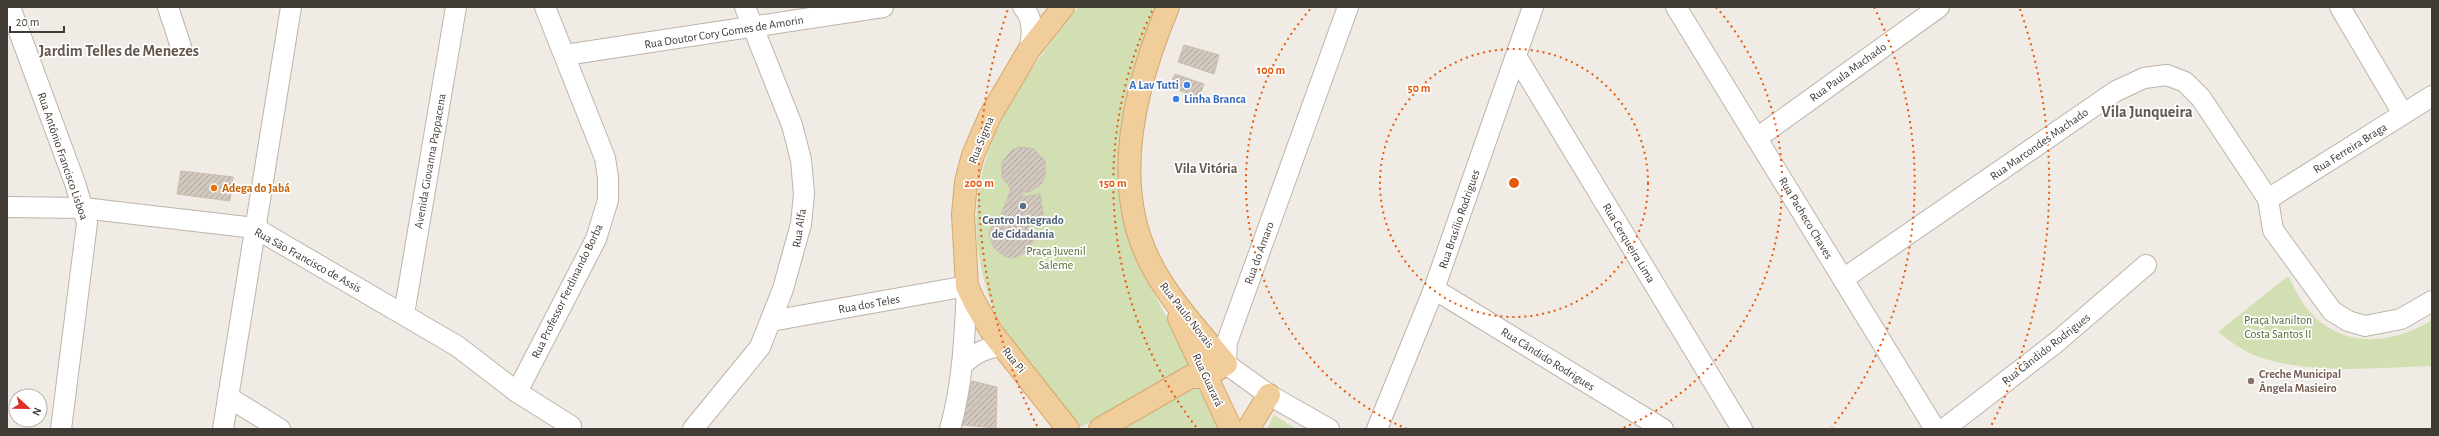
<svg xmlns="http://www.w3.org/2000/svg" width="2439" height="436" viewBox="0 0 2439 436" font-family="'Alegreya Sans',sans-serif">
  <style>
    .park { fill: #d1dfb2 }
    .building { fill: url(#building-hatch); stroke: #cabcaf }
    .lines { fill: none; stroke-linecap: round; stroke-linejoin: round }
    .minor-casing { stroke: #bdb4ab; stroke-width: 22 }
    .major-casing { stroke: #d4a76e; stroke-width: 24 }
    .minor { stroke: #fff; stroke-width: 20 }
    .major { stroke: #f1cd9c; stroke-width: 22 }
    .ring { fill: none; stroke: #e8590c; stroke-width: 2; stroke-dasharray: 2 4 }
    .shop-dot { fill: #3f7fe0; stroke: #fff; stroke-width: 1.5 }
    .food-dot { fill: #e8710a; stroke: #fff; stroke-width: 1.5 }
    .service-dot { fill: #5c6f8a; stroke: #fff; stroke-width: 1.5 }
    .education-dot { fill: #8d6e63; stroke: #fff; stroke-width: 1.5 }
    .labels { text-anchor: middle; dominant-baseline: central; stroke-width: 3.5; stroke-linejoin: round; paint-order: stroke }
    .street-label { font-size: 12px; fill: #413b35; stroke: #fff }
    .shop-label { font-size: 12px; font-weight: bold; fill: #366cbe; stroke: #fff; text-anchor: end }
    .food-label { font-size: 12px; font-weight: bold; fill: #c56008; stroke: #fff; text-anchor: start }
    .service-label { font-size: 12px; font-weight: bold; fill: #4e5e75; stroke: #fff }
    .park-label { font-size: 12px; fill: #4f6b30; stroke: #fff }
    .education-label { font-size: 12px; font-weight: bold; fill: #785e54; stroke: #fff; text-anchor: start }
    .quarter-label { font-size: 14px; font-weight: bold; fill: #63574e; stroke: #fff }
    .district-label { font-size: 16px; font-weight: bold; fill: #63574e; stroke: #fff }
    .centre { fill: #e8590c; stroke: #fff; stroke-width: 2 }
    .ring-label { font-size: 12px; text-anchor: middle; font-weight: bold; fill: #e8590c; stroke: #fff; stroke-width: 3.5; stroke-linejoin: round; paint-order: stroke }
  </style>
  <defs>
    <pattern id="building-hatch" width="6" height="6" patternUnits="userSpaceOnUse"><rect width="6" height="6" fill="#d3c8be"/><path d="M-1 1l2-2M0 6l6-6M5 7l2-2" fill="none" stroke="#ada49b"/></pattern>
  </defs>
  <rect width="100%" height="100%" fill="#f0ebe4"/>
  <g class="park">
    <path d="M1078,7H1155L1131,77L1120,139L1127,232L1138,263L1191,364L1081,427C1056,395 1027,364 1005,330C991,308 983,281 979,256C963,155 1020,82 1078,7Z"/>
    <path d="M2288,276C2294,286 2298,297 2305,306C2337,349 2391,346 2432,320V366C2378,367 2318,375 2265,359C2247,354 2232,343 2218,332Z"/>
    <path d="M1202,382L1225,429H1121Z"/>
    <path d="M1274,415L1296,429H1267Z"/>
  </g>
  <g class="building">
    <path d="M1184,45L1219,55L1214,74L1178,62Z"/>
    <path d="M1175,74L1204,84L1199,97L1169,87Z"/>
    <path d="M1019,147L1034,149L1045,161V176L1042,183L1030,192H1022L1023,197L1040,194L1044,221L1031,222L1035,238L1028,251L1014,258L1006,257L994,248L989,234L995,219L1001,215L1011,189L1002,177V162L1012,150Z"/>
    <path d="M181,171L233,177L230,201L177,194Z"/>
    <path d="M972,381L997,387L996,428L962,425Z"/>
  </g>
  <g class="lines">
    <g class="minor-casing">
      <g id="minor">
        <path d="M10,7L75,183L87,223L61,429"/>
        <path d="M168,7L181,47"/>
        <path d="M1023,7C1034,19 1033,35 1029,50"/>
        <path d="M1676,7L1935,429"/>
        <path d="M2340,7L2403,114"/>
        <path d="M565,55L883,7"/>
        <path d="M1516,56L1742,429"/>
        <path d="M1757,138L1939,7"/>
        <path d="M2268,199L2432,96"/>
        <path d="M7,207L83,208L255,228L457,346L517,392L571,426"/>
        <path d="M1843,279L2116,91L2144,78L2167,75L2185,82L2201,98L2268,199L2273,230L2332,311L2348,321L2365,326L2401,319L2432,301"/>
        <path d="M1434,289L1663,429"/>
        <path d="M404,314L456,7"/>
        <path d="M771,321L967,286C965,334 963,383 950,429"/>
        <path d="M962,365C975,353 985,348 1002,346"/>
        <path d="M517,392L596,239L608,200V178L605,158L545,7"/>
        <path d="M228,397L280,429"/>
        <path d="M223,429L291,7"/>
        <path d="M693,429L760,347L783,289L801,224L804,194L801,160L792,125L745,7"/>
        <path d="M1329,429L1269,395L1226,364L1227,342L1348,7"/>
        <path d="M1377,429L1434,289L1533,7"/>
        <path d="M1944,429L2058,341L2146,265"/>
      </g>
    </g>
    <g class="major-casing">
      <g id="major">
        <path d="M1063,7L1029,50L990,116L973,155L966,182L963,214L967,286L975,303L993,334L1068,429"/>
        <path d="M1179,318L1231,429"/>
        <path d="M1100,429L1190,377H1205L1226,364C1199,331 1168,299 1149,260C1110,181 1136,83 1168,7"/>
        <path d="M1248,429L1269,395"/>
      </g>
    </g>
    <use href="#minor" class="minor"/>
    <use href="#major" class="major"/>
  </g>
  <g class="ring">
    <circle cx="1514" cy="183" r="134"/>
    <path d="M1407 429A268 268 0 0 1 1312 7M1716 7A268 268 0 0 1 1621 429"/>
    <path d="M1196 427A401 401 0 0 1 1154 7M1874 7A401 401 0 0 1 1832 427"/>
    <path d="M1037 426A535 535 0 0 1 1008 9M2020 9A535 535 0 0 1 1991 426"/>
  </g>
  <g class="shop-dot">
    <circle cx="1187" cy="85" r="4"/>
    <circle cx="1176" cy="99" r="4"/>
  </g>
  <circle class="food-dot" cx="214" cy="188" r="4"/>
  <circle class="service-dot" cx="1023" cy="206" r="4"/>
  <circle class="education-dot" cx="2251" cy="381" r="4"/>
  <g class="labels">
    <g class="street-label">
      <text transform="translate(724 32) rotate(-9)">Rua Doutor Cory Gomes de Amorin</text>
      <text transform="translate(1848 72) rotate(-36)">Rua Paula Machado</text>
      <text transform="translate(981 140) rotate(-68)">Rua Sigma</text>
      <text transform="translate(2039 144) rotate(-35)">Rua Marcondes Machado</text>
      <text transform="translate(2350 148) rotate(-32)">Rua Ferreira Braga</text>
      <text transform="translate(63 156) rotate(71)">Rua Antônio Francisco Lisboa</text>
      <text transform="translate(430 161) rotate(-80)">Avenida Giovanna Pappacena</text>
      <text transform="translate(1806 218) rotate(59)">Rua Pacheco Chaves</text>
      <text transform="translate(1459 219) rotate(-71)">Rua Brasílio Rodrigues</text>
      <text transform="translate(799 228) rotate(-81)">Rua Alfa</text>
      <text transform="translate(1629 243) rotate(59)">Rua Cerqueira Lima</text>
      <text transform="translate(1259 253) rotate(-70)">Rua do Amaro</text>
      <text transform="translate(308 260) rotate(29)">Rua São Francisco de Assis</text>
      <text transform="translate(567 291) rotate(-64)">Rua Professor Ferdinando Borba</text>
      <text transform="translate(869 304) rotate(-10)">Rua dos Teles</text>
      <text transform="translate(1187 315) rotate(52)">Rua Paulo Novais</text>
      <text transform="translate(2046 349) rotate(-38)">Rua Cândido Rodrigues</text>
      <text transform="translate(1548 359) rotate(32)">Rua Cândido Rodrigues</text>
      <text transform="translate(1014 360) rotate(51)">Rua Pi</text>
      <text transform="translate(1208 380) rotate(65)">Rua Guarará</text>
    </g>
    <g class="shop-label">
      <text x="1179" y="85">A Lav Tutti</text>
      <text x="1184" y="99" text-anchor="start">Linha Branca</text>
    </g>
    <g class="food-label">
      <text x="222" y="188">Adega do Jabá</text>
    </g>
    <g class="service-label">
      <text x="1023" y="220">Centro Integrado<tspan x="1023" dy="14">de Cidadania</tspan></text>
    </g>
    <g class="park-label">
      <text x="1056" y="251">Praça Juvenil<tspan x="1056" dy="14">Saleme</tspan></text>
      <text x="2278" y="320">Praça Ivanilton<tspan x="2278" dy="14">Costa Santos II</tspan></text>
    </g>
    <g class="education-label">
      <text x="2259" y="374">Creche Municipal<tspan x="2259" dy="14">Ângela Masieiro</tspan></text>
    </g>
    <g class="quarter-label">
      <text x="1206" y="169">Vila Vitória</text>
    </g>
    <g class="district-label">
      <text x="119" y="51">Jardim Telles de Menezes</text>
      <text x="2147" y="112">Vila Junqueira</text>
    </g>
  </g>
  <circle cx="1514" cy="183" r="6" class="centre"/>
  <g class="ring-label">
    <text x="1271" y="74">100 m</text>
    <text x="1419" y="92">50 m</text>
    <text x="979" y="187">200 m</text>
    <text x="1113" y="187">150 m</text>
  </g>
  <rect width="2439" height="436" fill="none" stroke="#413b35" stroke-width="16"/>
  <g transform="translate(28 408) rotate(112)"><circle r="19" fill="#ffffff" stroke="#b3b1ae"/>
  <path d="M0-3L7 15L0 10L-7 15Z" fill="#df2d2c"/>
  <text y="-6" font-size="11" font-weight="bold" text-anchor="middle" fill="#413b35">N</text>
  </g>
  <path d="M10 26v6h54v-6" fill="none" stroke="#413b35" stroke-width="2"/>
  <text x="16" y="26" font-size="12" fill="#413b35" stroke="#ffffff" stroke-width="3" paint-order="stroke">20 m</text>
</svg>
